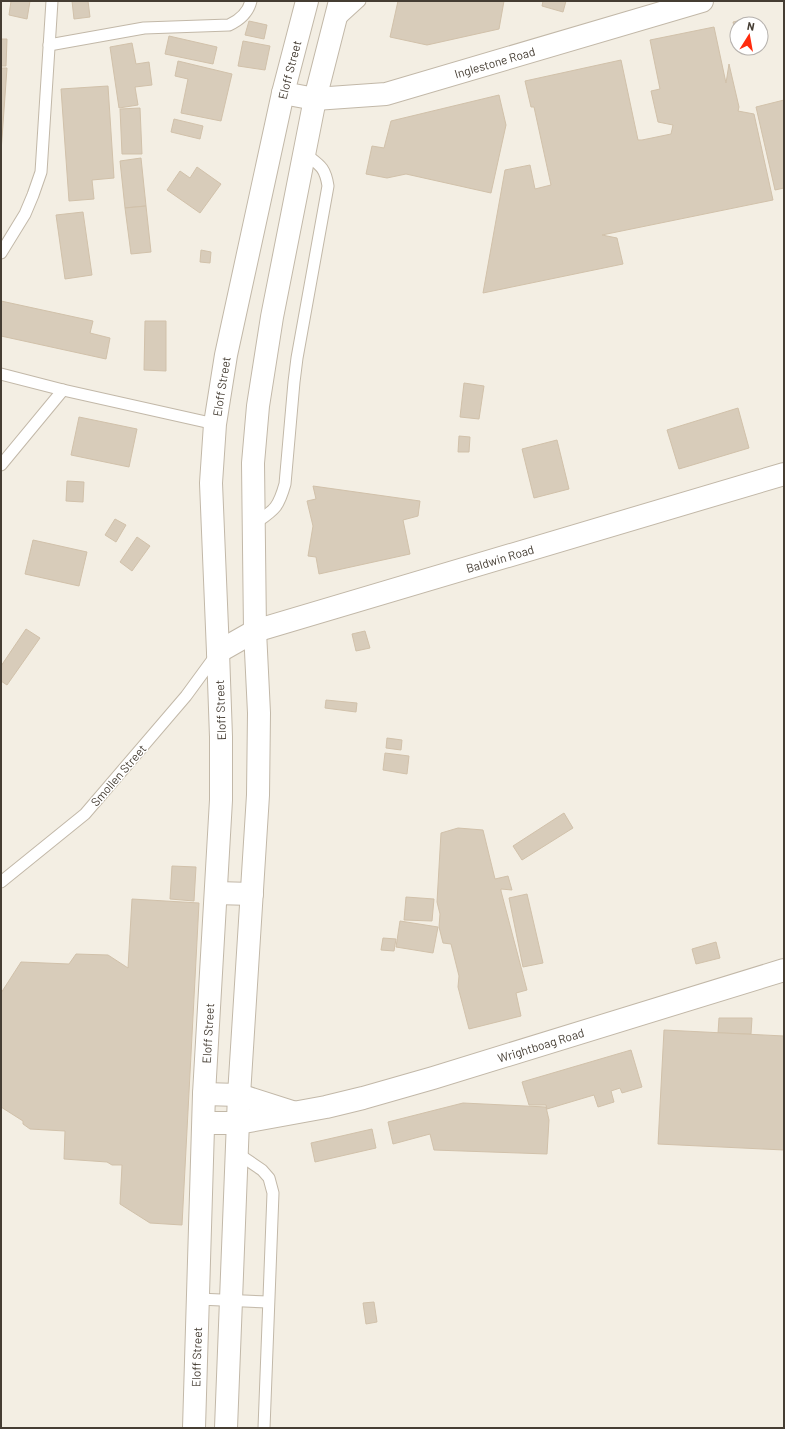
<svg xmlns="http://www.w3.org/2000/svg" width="785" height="1429" viewBox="0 0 785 1429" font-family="Barlow,sans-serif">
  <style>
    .building { fill: #d8ccba; stroke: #d1c1aa }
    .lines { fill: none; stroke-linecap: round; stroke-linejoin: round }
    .service-casing { stroke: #c2b8a8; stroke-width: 13 }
    .minor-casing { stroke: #c2b8a8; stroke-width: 24 }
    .tertiary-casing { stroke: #c2b8a8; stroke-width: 24 }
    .service { stroke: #fff; stroke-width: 11 }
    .minor { stroke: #fff; stroke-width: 22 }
    .tertiary { stroke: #fff; stroke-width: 22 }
    .labels { text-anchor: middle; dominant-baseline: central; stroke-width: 3; stroke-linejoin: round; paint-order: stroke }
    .street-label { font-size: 12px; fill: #453d33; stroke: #fff }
  </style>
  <rect width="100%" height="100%" fill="#f3eee3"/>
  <g class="building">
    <path d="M11,1H30L27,19L9,15Z"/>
    <path d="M72,1H88L90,17L74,19Z"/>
    <path d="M398,1H504L499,29L427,45L390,37Z"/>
    <path d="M543,1H566L563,12L542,6Z"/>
    <path d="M746,19L747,24H737V38L733,22Z"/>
    <path d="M249,21L267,25L264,39L245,35Z"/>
    <path d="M714,27L726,83L729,64L739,107L738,111L754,114L773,200L602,235L617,238L623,264L483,293L505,170L530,165L535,189L551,185L534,107H531L525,81L621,60L638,140H642L671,134L673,125L658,122L651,91L660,89L650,40Z"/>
    <path d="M169,36L217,47L213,64L165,54Z"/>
    <path d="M1,39H7L6,66H1Z"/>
    <path d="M243,41L270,46L265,70L238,66Z"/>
    <path d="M132,43L136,64L149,62L152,85L135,87L138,105L119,108L110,47Z"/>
    <path d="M178,61L232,74L221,121L181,113L188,79L175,76Z"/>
    <path d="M1,68H7L1,152Z"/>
    <path d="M108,86L114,178L92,180L94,199L69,201L61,89Z"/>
    <path d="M499,95L506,125L491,193L406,174L387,178L366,174L372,146L384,148L391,121Z"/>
    <path d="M784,100V188L775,190L756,107Z"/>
    <path d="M140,108L142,154H122L120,109Z"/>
    <path d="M174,119L203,126L200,139L171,132Z"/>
    <path d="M141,158L146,206L125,208L120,161Z"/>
    <path d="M197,167L221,184L200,213L167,190L180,171L190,178Z"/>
    <path d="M146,206L151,252L131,254L125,208Z"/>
    <path d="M83,212L92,275L65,279L56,215Z"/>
    <path d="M201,250L211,252L210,263L200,262Z"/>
    <path d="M1,301L93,321L90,333L110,338L106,359L1,336Z"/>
    <path d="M145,321H166V371L144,370Z"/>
    <path d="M464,383L484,386L479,419L460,417Z"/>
    <path d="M738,408L749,448L679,469L667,430Z"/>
    <path d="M79,417L137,429L129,467L71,455Z"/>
    <path d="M459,436L470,437L469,452H458Z"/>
    <path d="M557,440L569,489L534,498L522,449Z"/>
    <path d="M67,481L84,482L83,502L66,501Z"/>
    <path d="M313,486L420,501L418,516L403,520L410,554L319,574L316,557L308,556L313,526L307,501L316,499Z"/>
    <path d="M115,519L126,525L116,542L105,535Z"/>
    <path d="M137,537L150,546L132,571L120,562Z"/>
    <path d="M33,540L87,552L79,586L25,574Z"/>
    <path d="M26,629L40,638L7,685L1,681V666Z"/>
    <path d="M365,631L370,648L356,651L352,634Z"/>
    <path d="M326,700L357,703L356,712L325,708Z"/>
    <path d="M387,738L402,740L401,750L386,748Z"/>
    <path d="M385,753L409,756L407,774L383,770Z"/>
    <path d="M564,813L573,828L522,860L513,846Z"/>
    <path d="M458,828L483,830L495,879L508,876L512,890L501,889V891L527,990L516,993L521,1016L469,1029L458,987L459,976L451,944L443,943L439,927L440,914L437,902L441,833Z"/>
    <path d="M172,866L196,867L194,901L170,899Z"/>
    <path d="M527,894L543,963L523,967L509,898Z"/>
    <path d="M406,897L434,899L432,921L404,920Z"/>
    <path d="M132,899L199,903L182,1225L150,1223L120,1204L122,1165H112L107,1162L64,1159L65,1131L30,1129L23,1124V1121L1,1107V993L21,962L69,964L76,954L108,955L128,968Z"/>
    <path d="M400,921L438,927L433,953L396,947Z"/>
    <path d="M383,938L396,939L394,951L381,950Z"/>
    <path d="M716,942L720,958L696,964L692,949Z"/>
    <path d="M719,1018H752L751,1034L718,1033Z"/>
    <path d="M664,1030L784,1036V1150L658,1144Z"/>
    <path d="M631,1050L642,1087L622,1093L620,1088L611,1091L614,1102L598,1107L594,1095L547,1109L546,1105H529L522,1082Z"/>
    <path d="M463,1103L546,1107L549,1120L547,1154L434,1150L430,1134L393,1144L388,1122Z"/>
    <path d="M372,1129L376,1148L315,1162L311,1143Z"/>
    <path d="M374,1302L377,1322L366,1324L363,1303Z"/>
  </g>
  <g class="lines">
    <g class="service-casing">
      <g id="service">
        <path d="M337,22L360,1"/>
        <path d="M49,45L144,28L229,25C240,20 248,13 251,1"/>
        <path d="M1,253L25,214L33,195L41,172L52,1"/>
        <path d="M1,374L63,390L215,424"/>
        <path d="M1,465L63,390"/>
        <path d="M254,524C274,510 278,509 285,484L294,382L297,358L328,186C325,166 319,165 304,153"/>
        <path d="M1,882L85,814L186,696L216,655"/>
        <path d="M237,1153L262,1170L269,1178L273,1193L264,1428"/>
        <path d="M198,1299L268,1302"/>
      </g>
    </g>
    <g class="minor-casing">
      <g id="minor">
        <path id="s1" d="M283,93L315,99L386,94L702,1"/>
        <path id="s2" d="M218,652L255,631L784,474"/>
        <path d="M204,1094L239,1095L292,1112"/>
        <path id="s3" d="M204,1123H238L326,1107L363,1098L433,1078L784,970"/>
      </g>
    </g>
    <g class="tertiary-casing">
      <g id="tertiary">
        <path d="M216,893L252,894"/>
        <path id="s4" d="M194,1428L204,1094L221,800V737L218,652L211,483L215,424L226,355L283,93L307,1"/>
        <path d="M226,1428L239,1095L258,795L259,713L255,631L253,463L258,406L272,317L315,99L340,1"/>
      </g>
    </g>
    <use href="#service" class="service"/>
    <use href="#minor" class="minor"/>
    <use href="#tertiary" class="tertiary"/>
  </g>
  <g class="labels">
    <g class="street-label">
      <text stroke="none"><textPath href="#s1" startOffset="217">Inglestone Road</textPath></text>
      <text stroke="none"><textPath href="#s4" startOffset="1367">Eloff Street</textPath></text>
      <text stroke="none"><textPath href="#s4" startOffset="1043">Eloff Street</textPath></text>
      <text stroke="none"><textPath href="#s2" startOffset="298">Baldwin Road</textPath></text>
      <text transform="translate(220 710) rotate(-92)">Eloff Street</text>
      <text transform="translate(118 775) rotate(-49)">Smollen Street</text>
      <text stroke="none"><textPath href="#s4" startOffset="395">Eloff Street</textPath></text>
      <text stroke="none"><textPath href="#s3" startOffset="347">Wrightboag Road</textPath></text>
      <text stroke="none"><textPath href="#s4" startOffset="71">Eloff Street</textPath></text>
    </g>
  </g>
  <rect width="785" height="1429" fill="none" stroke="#453d33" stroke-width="4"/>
  <g transform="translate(749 36) rotate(11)"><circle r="19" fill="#ffffff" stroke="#b5b1ad"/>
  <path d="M0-3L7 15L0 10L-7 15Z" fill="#ff2c0e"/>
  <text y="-6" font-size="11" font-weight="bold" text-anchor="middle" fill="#453d33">N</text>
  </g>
</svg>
